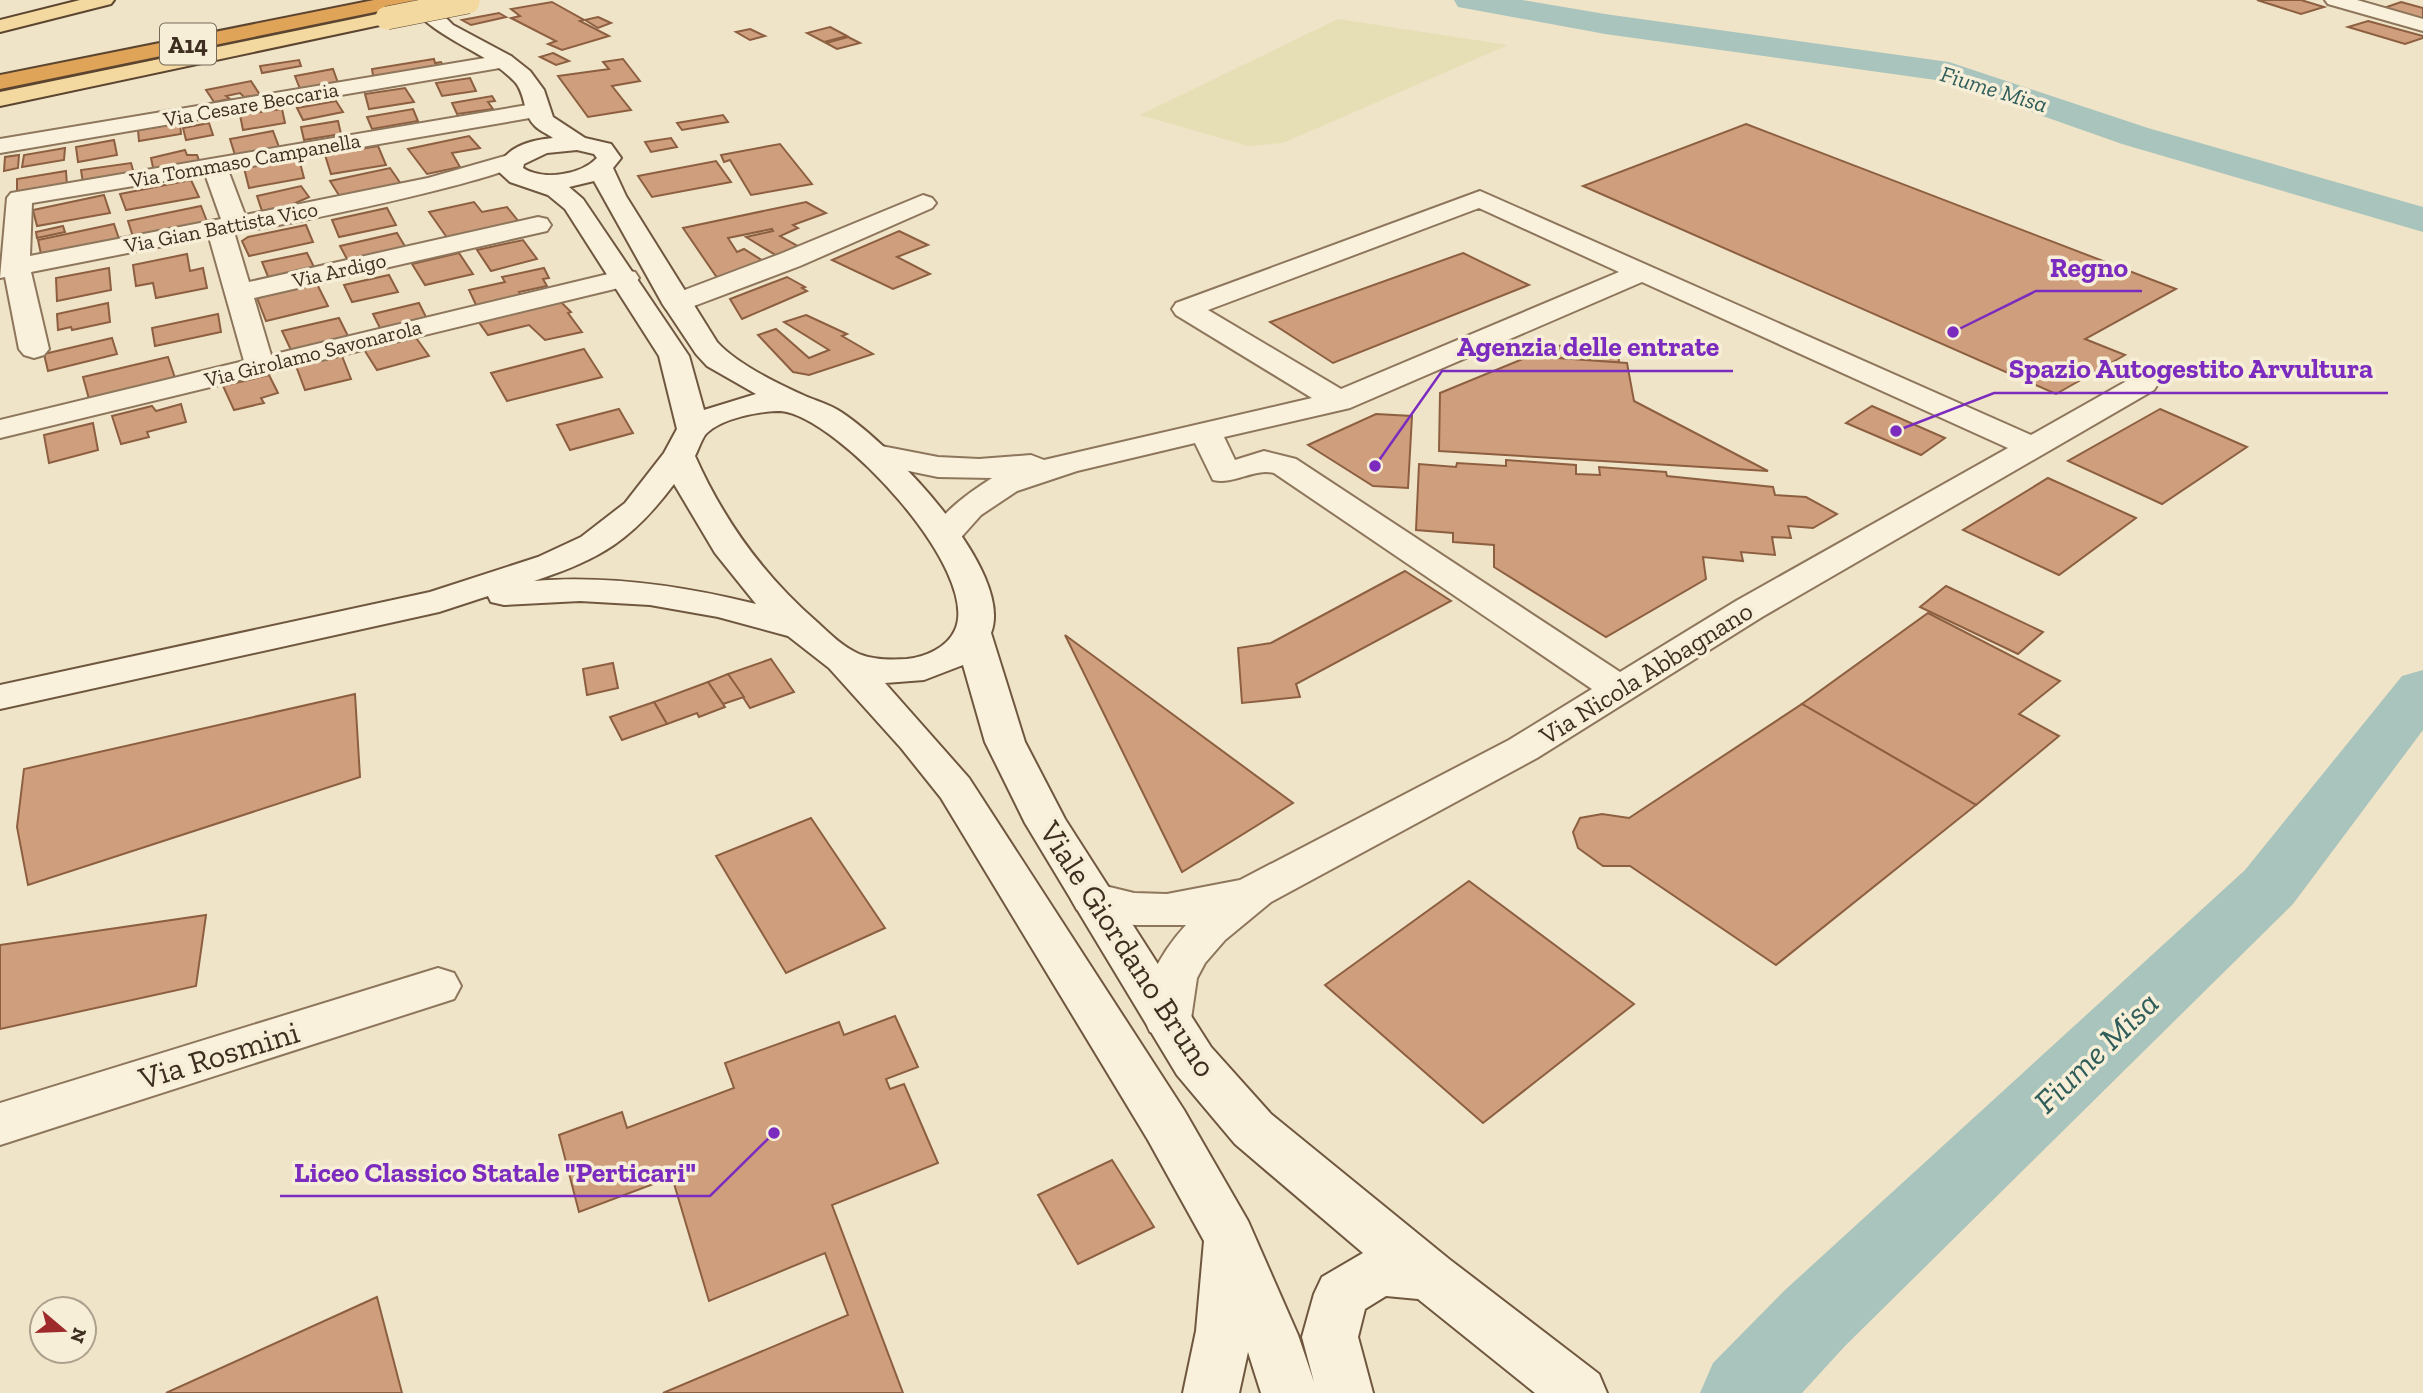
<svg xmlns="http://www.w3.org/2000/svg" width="2423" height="1393" viewBox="0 0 2423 1393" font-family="'Zilla Slab',serif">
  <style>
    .farmland { fill: #e6deb5 }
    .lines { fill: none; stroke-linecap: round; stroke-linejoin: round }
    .river { fill: #a9c4bc; fill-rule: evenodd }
    .building { fill: #cf9f7d; stroke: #8d5f41; stroke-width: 2 }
    .minor-casing { stroke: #8d765c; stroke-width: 4 }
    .tertiary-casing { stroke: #8d765c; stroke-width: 4 }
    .secondary-casing { stroke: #6f573f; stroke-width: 4 }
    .primary-casing { stroke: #5b4430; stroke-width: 4 }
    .motorway-casing { stroke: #5b4430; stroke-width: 4 }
    .minor { fill: #faf1dc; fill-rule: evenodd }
    .tertiary { fill: #faf1dc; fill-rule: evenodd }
    .secondary { fill: #faf1dc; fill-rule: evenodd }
    .primary { fill: #f3d9a0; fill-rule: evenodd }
    .motorway { fill: #e0a458; fill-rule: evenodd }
    .primary-bridge-casing { stroke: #5b4430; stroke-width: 24; stroke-linecap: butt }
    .primary-bridge { stroke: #f3d9a0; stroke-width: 23 }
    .labels { text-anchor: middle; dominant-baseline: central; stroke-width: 7; stroke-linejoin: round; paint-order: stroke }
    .far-street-label { font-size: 21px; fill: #3d2e20; stroke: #f7eed8 }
    .far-water-label { font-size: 23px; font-style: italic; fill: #2f5d5a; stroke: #f7eed8 }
    .shield { fill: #f7eed8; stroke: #756857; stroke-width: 2 }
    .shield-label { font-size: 24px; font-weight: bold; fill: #3d2e20 }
    .street-label { font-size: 26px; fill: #3d2e20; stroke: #f7eed8 }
    .near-street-label { font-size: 32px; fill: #3d2e20; stroke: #f7eed8 }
    .near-water-label { font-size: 33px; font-style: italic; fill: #2f5d5a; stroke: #f7eed8 }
    .leader { fill: none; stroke: #7b2cbf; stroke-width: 2.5 }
    .callout-dot { fill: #7b2cbf; stroke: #f7eed8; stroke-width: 2.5 }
    .callout-label { font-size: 28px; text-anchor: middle; font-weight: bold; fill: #7b2cbf; stroke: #f7eed8; stroke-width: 7; stroke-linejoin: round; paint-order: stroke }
  </style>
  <rect width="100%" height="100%" fill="#f0e4c8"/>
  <path class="farmland" d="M1338,19L1508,45L1283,143L1248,146L1140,115Z"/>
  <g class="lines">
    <g class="river">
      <path d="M1454,0H1522L1605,14L1949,62L2148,128L2423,207V232L2122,144L1943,81L1605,34L1469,9L1458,7Z"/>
      <path d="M2423,670V730L2293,904L1845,1346L1802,1393H1700L1713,1363L1785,1290L2245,870L2402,676Z"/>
    </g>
  </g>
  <g class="building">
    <path d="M2257,0H2301L2324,7L2301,14Z"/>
    <path d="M552,2L584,20L580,21L609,36L562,50L548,44L556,41L511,18L520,16L511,9Z"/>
    <path d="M2401,2L2423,8V19L2384,8Z"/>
    <path d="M499,13L506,17L471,25L462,20Z"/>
    <path d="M598,17L611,23L598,28L585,20Z"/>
    <path d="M2368,21L2423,36V38L2405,44L2348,27Z"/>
    <path d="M830,27L847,36L824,42L807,33Z"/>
    <path d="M750,29L765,36L750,40L736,32Z"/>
    <path d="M848,37L860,43L837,49L826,43Z"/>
    <path d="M553,53L569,61L556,65L540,57Z"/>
    <path d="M434,59L435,63L441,62L445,68L374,81L372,69Z"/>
    <path d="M623,59L640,81L612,86L631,110L588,117L558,76L609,69L603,62Z"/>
    <path d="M299,60L301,66L262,73L260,66Z"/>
    <path d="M333,69L338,83L300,89L295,76Z"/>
    <path d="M470,78L476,91L442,96L436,83Z"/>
    <path d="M251,81L260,95L244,97L240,93L226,96L230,99L214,102L206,90Z"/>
    <path d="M405,88L414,102L369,109L365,94Z"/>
    <path d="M492,96L495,101L488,102L493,109L457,114L452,103Z"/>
    <path d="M336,101L343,112L303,120L297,108Z"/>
    <path d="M282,109L285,123L243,130L240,115Z"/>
    <path d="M413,109L418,121L372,129L367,117Z"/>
    <path d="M723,115L728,122L682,130L677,123Z"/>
    <path d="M338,121L341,134L304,140L301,127Z"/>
    <path d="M180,123L181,134L139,141L138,130Z"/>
    <path d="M209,123L213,135L186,140L183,128Z"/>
    <path d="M1746,124L2176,289L2085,339L2125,355L2056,394L1583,186Z"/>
    <path d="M273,131L279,147L235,155L230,139Z"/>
    <path d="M469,136L480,148L452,153L460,167L427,174L408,149Z"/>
    <path d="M671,138L677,147L651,152L645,142Z"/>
    <path d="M114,140L117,155L78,162L76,147Z"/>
    <path d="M780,144L812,184L751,195L730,160L724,162L721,155Z"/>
    <path d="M378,146L386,165L331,174L325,155Z"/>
    <path d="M65,148L64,160L22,167L24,155Z"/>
    <path d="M185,150L187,155H197L200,163L154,172L151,158Z"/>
    <path d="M19,155L18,168L4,171L5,157Z"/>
    <path d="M299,159L304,178L249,188L244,168Z"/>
    <path d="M716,161L731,182L652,197L638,176Z"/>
    <path d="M131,163L134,174L83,183L81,170Z"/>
    <path d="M390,168L401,184L340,197L330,181Z"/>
    <path d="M66,171L67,186L17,195V179Z"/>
    <path d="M191,180L199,197L126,210L120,194Z"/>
    <path d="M301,186L309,197L291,205L262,211L257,196Z"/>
    <path d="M104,195L110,213L37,226L33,210Z"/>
    <path d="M474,202L482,212L507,207L520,223L448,239L429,212Z"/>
    <path d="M806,202L826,213L793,225L798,228L780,236L803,249L782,259L746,237L773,231L772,229L728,238L737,252L744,249L768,264L720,282L683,228Z"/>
    <path d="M201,206L208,224L134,240L128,221Z"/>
    <path d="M387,208L396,225L339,237L332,220Z"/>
    <path d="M114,224L120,242L42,259L38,240Z"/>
    <path d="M306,225L313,242L249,256L242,241L248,237Z"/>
    <path d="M63,226L65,232L37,238L36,232Z"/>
    <path d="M899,231L928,245L897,257L930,274L893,289L832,260Z"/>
    <path d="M397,233L406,248L348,261L340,246Z"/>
    <path d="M523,240L537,259L491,271L477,250Z"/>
    <path d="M307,253L315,269L269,279L262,262Z"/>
    <path d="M459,253L473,274L425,285L412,264Z"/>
    <path d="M1463,253L1529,285L1333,363L1270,322Z"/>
    <path d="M187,254L190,271L203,268L207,288L156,298L153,283L136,286L133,265Z"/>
    <path d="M109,268L111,290L57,301L56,278Z"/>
    <path d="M544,268L549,278L543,279L547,286L519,292L521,297L477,307L469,290L505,282L502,277Z"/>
    <path d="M389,275L398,292L352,302L344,285Z"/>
    <path d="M787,277L805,287L802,288L807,291L742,319L730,299Z"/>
    <path d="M317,284L328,306L266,321L257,298Z"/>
    <path d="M560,301L571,312L568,313L582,332L545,340L529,325L488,335L478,321Z"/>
    <path d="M108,303L110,322L72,330L71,327L58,330L57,314Z"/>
    <path d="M419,303L428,321L382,332L373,314Z"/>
    <path d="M218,314L221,332L155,346L152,328Z"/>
    <path d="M806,315L847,334L842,336L873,354L809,375L793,372L758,335L776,329L809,358L829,350L784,322Z"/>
    <path d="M339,318L348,336L291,350L282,331Z"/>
    <path d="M414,335L429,356L377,370L363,348Z"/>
    <path d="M112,338L117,354L48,371L44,354Z"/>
    <path d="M1549,345L1618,350L1619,363L1549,358Z"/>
    <path d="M584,349L602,377L507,401L491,373Z"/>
    <path d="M342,356L351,379L305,390L296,366Z"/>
    <path d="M1530,356L1627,363L1634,401L1768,471L1439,451L1440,393Z"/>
    <path d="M168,357L175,378L89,399L83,377Z"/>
    <path d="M269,375L278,393L261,398L264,403L234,410L223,386Z"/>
    <path d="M181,404L186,422L147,432L149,437L121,444L112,416L152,406L156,411Z"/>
    <path d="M1872,406L1945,438L1921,455L1846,423Z"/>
    <path d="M619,409L633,433L570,450L557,425Z"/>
    <path d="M2160,409L2247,447L2162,504L2068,461Z"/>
    <path d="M1376,414L1412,416L1408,488L1373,486L1308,445Z"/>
    <path d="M93,423L98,450L49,463L44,435Z"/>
    <path d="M1506,460L1576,465V474L1600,475L1599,467L1666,472L1667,476L1773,487L1775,495L1806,497L1837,514L1813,528L1788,526L1791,538L1772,537L1775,555L1741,552L1743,561L1703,557L1706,579L1606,637L1494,567V545L1453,542V533L1416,530L1419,464L1456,467L1457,463L1506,466Z"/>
    <path d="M2048,478L2136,518L2059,575L1963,530Z"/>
    <path d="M1405,571L1451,601L1296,684L1300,697L1242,703L1238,648L1271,643Z"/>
    <path d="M1946,586L2043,632L2018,654L1920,607Z"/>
    <path d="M1928,613L2060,681L2019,714L2059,736L1976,805L1802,704Z"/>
    <path d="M1065,635L1293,803L1182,872Z"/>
    <path d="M771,659L794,692L750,708L728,674Z"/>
    <path d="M613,663L618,688L587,695L583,669Z"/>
    <path d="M728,674L744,697L723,704L708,682Z"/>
    <path d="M708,682L725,707L699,717L697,713L667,724L654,702Z"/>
    <path d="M355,694L360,777L28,885L17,827L24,769Z"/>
    <path d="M654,702L667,724L622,740L610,717Z"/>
    <path d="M1802,704L1976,805L1776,965L1630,866H1603L1578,848L1573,832L1580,818L1602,814L1629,818Z"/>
    <path d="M811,818L885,928L786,973L716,856Z"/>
    <path d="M1469,881L1634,1004L1483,1123L1325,985Z"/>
    <path d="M206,915L196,986L0,1029V945Z"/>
    <path d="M895,1016L918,1067L886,1079L890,1089L904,1084L938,1163L832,1205L903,1393H663L848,1315L825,1253L709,1301L672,1177L579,1212L559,1135L622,1112L627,1128L734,1088L725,1063L839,1022L844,1035Z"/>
    <path d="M1112,1160L1154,1227L1078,1264L1038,1195Z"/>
    <path d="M377,1297L402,1393H166Z"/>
  </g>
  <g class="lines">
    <g class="minor-casing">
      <g id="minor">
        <path d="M503,55L511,56L514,61L511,66L0,153V139Z"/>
        <path d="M539,103L547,105L550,110L547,115L228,170L245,215L428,178L512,154L521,156L524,161C512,178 267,230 234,232L249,282L538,217L547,219L551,225L547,231L538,233L254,298L271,355L625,270L635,272L639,278L635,284L0,438V420L244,361L209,237L31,272L49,349L44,355L34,358L24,355L19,349L5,277L0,278L7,198L11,193ZM205,174L221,219L30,256L32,203Z"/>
        <path d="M1480,191L2031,435L2132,378L2143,375L2154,378L2158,384L2154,390L1762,617L1537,758L1271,902L1225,940L1205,963L1197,978L1191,1019L1184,1032L1167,1037L1150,1032C1132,998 1162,951 1186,925H1134L1077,910L1071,899L1077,888L1093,883L1134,893L1167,894L1240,880L1509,740L1592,689L1274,473C1253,468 1235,485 1213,480L1195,443L1077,471L1017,491L981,515L956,543L944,546L932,543L927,536C944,511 967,494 992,478L938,477L865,462L860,455L865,448L876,445L938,457L979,459L1031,455L1044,460L1312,398L1176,315L1172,309L1176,303ZM1479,208L1619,272L1341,389L1208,310ZM1642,282L2008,448L1736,601L1620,672L1296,459L1264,451L1235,460L1224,437L1350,408Z"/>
        <path d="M923,195L932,198L936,203L932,208L800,266L686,309L676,311L666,309L662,303L666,297L780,254Z"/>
        <path d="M438,968L454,973L461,986L454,999L0,1145V1103Z"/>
      </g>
    </g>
    <g class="tertiary-casing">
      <path id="tertiary" d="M2325,0H2357L2423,19V31L2328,4Z"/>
    </g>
    <g class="secondary-casing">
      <path id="secondary" d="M406,0H428L453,25L511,56L530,71L544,90L553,117L585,138L611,144L621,158L613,168L626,196L717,342C736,363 776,383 803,395C816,401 829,404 841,412C890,444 1015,571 991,633L1025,742L1065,819L1211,1047L1271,1114L1449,1259L1599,1374L1607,1393H1535L1418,1299L1386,1296L1365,1309L1358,1337L1373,1393H1261L1248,1352L1239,1393H1183L1196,1331L1204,1241L1148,1140L941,798L901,748L829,668L788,636L718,617L650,605L580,601L504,605L491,602L488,596L439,612L0,709V685L430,592L538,557L581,537L625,503L664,453L677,429L659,356L565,209L548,195L510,182L498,171C503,147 531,140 553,138C548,134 540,131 535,126C523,115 526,94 515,82C483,48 435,41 406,0ZM577,150L594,154L597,158C581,175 543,181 523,168L524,164L547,153ZM594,181L662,303L696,354L707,366L756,394L704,410L689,356L583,199L569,187ZM781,411C839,417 982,572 955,630C947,648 925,657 907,659C891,660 874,660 859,654C843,647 830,634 817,622C763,575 724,521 695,456C698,450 701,441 705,435C720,418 760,411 781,411ZM674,484L715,553L756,604C683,586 609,575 534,581C601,559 632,540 674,484ZM963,665L985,742L1025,823L1177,1075L1235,1144L1363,1253L1322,1277L1314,1294L1302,1337L1314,1382L1298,1335L1248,1221L1184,1110L969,778L885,683L924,680Z"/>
    </g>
    <g class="primary-casing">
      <g id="primary">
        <path d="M80,0H114L111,4L0,32V20Z"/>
        <path d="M387,12L394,14L397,18L394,22L0,106V92Z"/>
      </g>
    </g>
    <g class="motorway-casing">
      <path id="motorway" d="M374,0H414L411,4L404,6L0,89V75Z"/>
    </g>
    <use href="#minor" class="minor"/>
    <use href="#tertiary" class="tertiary"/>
    <use href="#secondary" class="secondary"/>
    <use href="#primary" class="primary"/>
    <use href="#motorway" class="motorway"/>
    <g class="primary-bridge-casing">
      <path id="primary-bridge" d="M387,18L468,2"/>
    </g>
    <use href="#primary-bridge" class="primary-bridge"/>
  </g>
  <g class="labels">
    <g class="far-street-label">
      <text transform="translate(251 104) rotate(-10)">Via Cesare Beccaria</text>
      <text transform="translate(245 160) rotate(-10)">Via Tommaso Campanella</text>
      <text transform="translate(221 227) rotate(-11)">Via Gian Battista Vico</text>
      <text transform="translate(339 270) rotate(-13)">Via Ardigo</text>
      <text transform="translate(313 353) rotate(-14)">Via Girolamo Savonarola</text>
    </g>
    <g class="far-water-label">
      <text transform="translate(1994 89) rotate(17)">Fiume Misa</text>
    </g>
    <rect class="shield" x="160" y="23.5" width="56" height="41" rx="5"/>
    <g class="shield-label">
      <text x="188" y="44">A14</text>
    </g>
    <g class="street-label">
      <text transform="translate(1646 673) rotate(-32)">Via Nicola Abbagnano</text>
    </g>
    <g class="near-street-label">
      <text transform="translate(1128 949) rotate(57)">Viale Giordano Bruno</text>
      <text transform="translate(219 1055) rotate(-17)">Via Rosmini</text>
    </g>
    <g class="near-water-label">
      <text transform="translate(2096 1052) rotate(-44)">Fiume Misa</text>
    </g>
  </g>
  <path class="leader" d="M1953 332L2036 291H2142M1375 466L1442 371H1733M1896 431L1994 393H2388M774 1133L710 1196H280"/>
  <g class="callout-dot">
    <circle cx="1953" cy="332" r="7"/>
    <circle cx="1375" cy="466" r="7"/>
    <circle cx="1896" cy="431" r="7"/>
    <circle cx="774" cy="1133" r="7"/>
  </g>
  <g class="callout-label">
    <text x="2089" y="277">Regno</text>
    <text x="1588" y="356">Agenzia delle entrate</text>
    <text x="2191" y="378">Spazio Autogestito Arvultura</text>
    <text x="495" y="1182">Liceo Classico Statale "Perticari"</text>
  </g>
  <g transform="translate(63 1330) rotate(109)"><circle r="33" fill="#f7eed8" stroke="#ada18e" stroke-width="2"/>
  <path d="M0-5L12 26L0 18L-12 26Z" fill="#9e2a2b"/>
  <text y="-10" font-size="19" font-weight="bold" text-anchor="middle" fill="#3d2e20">N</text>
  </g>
</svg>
